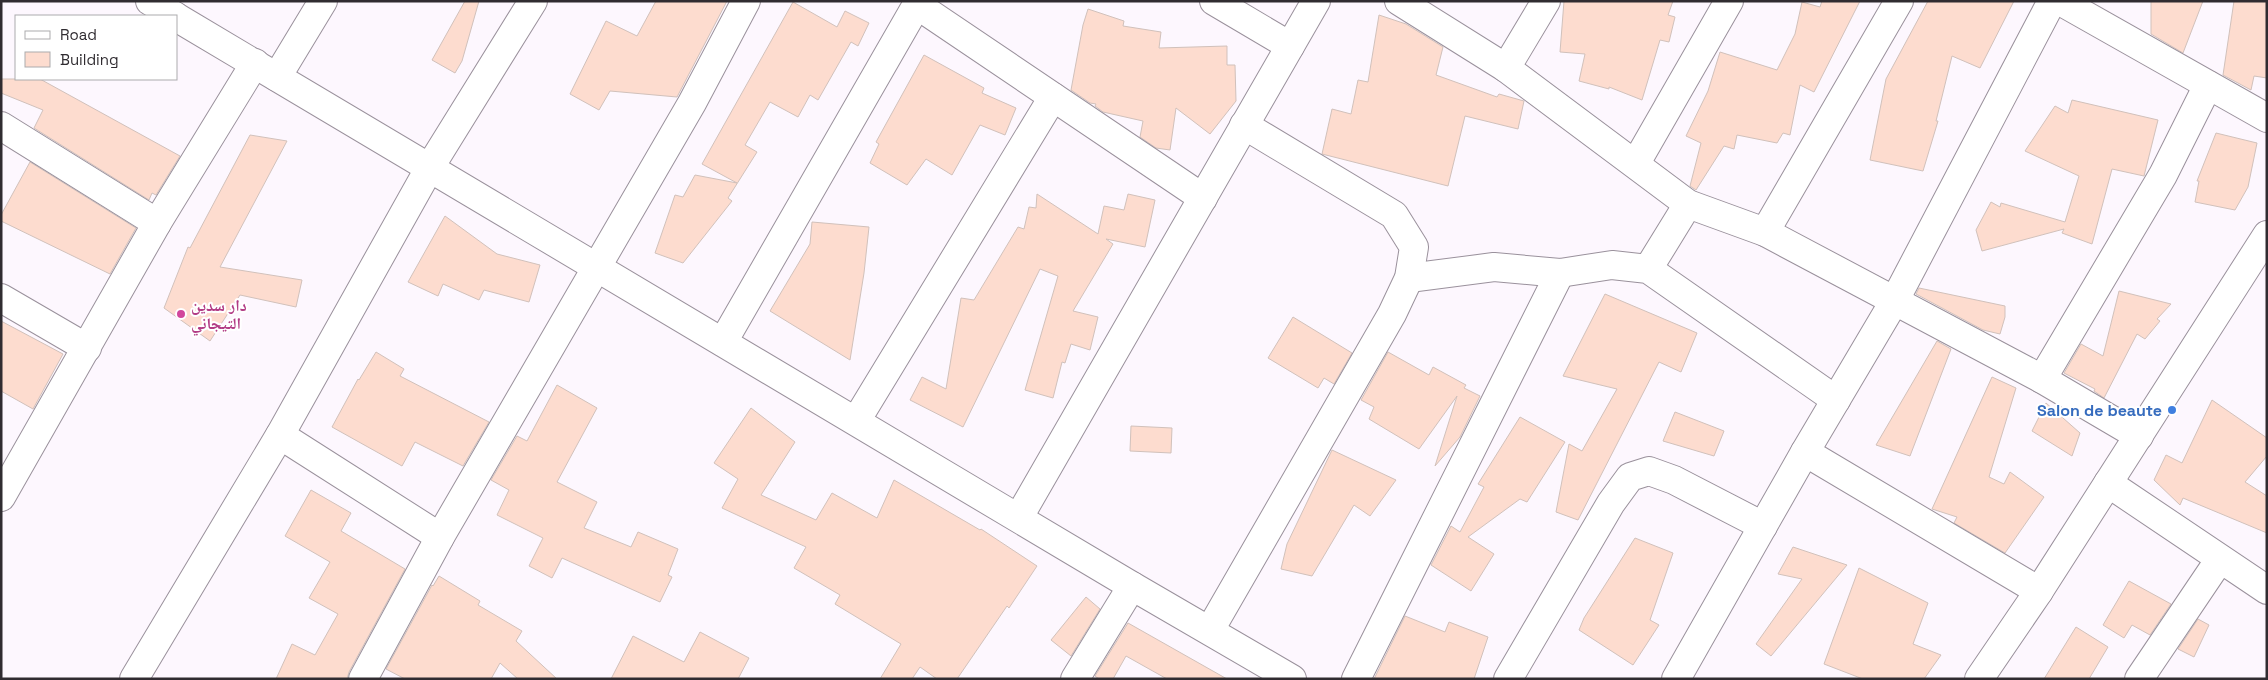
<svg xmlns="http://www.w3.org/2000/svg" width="2268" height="680" viewBox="0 0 2268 680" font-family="'Space Grotesk','Noto Naskh Arabic',sans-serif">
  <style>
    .building { fill: #fddccf; stroke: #d1c1bb }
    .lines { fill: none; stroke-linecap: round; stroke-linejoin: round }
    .street-casing { stroke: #9a919c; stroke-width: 30 }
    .street { stroke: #fff; stroke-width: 28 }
    .hotel-dot { fill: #d1479c; stroke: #fff; stroke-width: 2 }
    .shop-dot { fill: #3f7fe0; stroke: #fff; stroke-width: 2 }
    .labels { text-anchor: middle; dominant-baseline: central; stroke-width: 4; stroke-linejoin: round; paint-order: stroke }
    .hotel-label { font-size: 16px; font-weight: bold; fill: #b23c85; stroke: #fff; text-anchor: start }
    .shop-label { font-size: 16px; font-weight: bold; fill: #366cbe; stroke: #fff; text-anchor: end }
  </style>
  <rect width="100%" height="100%" fill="#fdf7fe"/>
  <g class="building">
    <path d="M465,1H479L462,61L455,73L432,60Z"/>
    <path d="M656,1H727L677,97L610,91L599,110L570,94L606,21L637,36Z"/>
    <path d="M1564,1H1673L1668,15L1675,17L1669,42L1660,40L1642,100L1609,87V89L1579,81L1585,54L1560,52Z"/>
    <path d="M1822,1H1860L1814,92L1800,85L1790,135L1783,133L1777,143L1737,135L1734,149L1724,146L1696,190L1690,186L1701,143L1686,136L1708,91L1720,52L1777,70L1795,34L1802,2L1820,7Z"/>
    <path d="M1928,1H2014L1980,68L1952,56L1936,121H1938L1923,171L1870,160L1886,79Z"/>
    <path d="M2151,1H2203L2183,53L2151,34Z"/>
    <path d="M2234,1H2267V78L2254,76L2251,90L2223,75Z"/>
    <path d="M793,2L837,27L845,11L869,23L858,46L851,42L818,100L810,95L798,117L770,102L745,145L757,152L728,198L732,201L683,263L655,253L675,195L683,197L695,175L737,183L702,164Z"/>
    <path d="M1088,9L1124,21L1123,26L1161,32L1159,48L1227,46V65H1235L1236,101L1210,134L1176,108L1170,150L1156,148L1140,137L1143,121L1103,112L1095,106L1096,104L1090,103L1071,90L1083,25Z"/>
    <path d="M1379,15L1406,24L1443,47L1436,75L1497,97L1499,94L1524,101L1518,129L1465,116L1448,186L1322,154L1332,109L1351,114L1358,80L1368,82Z"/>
    <path d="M924,55L984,88L982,93L1016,108L1005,135L980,125L952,175L926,159L907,185L870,163L879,144L876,142Z"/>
    <path d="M1,79H40L180,156L156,195L152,193L149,200L34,128L43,110L1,93Z"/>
    <path d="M2072,100L2158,120L2144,176L2112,169L2092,244L2062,233L2064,229L1982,251L1976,230L1991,202L2000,207L2001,203L2065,222L2079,176L2025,151L2055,106L2068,113Z"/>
    <path d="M2216,133L2257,143L2248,187L2235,210L2195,202L2199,181H2197Z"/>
    <path d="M250,135L287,141L220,267L302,280L296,307L240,295L210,341L164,308L188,247L190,248Z"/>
    <path d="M30,162L136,228L110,274L1,221V215Z"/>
    <path d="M1037,194L1098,234L1104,206L1124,210L1128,194L1155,200L1145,247L1106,239L1113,244L1073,311L1098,317L1090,350L1071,344L1065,363L1062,362L1053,398L1025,390L1058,276L1040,269L963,427L910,400L922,377L946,389L961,298L974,300L1018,227L1024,229L1029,207L1036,208Z"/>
    <path d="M445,216L497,254L540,265L529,302L484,290L479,300L443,284L438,296L408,282Z"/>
    <path d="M812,222L869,227L864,273L850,360L770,311L810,244Z"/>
    <path d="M1919,288L2005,306V317L2000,334L1983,330L1916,294Z"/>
    <path d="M2119,291L2171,304L2157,319L2160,321L2145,339L2137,334L2104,398L2094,391L2095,389L2064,373L2081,344L2103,356Z"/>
    <path d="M1605,294L1697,333L1681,372L1659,362L1578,520L1556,512L1569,444L1582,451L1617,389L1563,376Z"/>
    <path d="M1293,317L1352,353L1334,384L1324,378L1318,388L1268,358Z"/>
    <path d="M1,321L63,354L33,409L1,391Z"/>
    <path d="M1937,341L1951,349L1910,456L1876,445Z"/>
    <path d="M376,352L404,369L400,376L489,422L463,466L415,442L402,466L332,427L358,379L359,380Z"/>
    <path d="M1388,352L1429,375L1433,367L1466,385L1464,388L1480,396L1460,437L1435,466L1457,396L1419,449L1369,419L1374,407L1361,400Z"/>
    <path d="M1992,377L2016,388L1989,477L2004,484L2010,472L2044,497L2005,553L1954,523L1957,517L1932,509Z"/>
    <path d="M557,385L597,408L557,482L597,502L584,528L631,547L638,532L678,549L668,575L672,577L660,602L562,558L552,578L529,566L543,538L497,515L509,490L491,480L517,436L527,441Z"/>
    <path d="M2212,400L2267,438V456L2245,482L2267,496V533L2183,498L2180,505L2154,480L2166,455L2182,463Z"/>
    <path d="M2046,403L2080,433L2072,456L2032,431Z"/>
    <path d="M751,408L795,442L761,495L816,520L832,493L877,518L894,480L980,530L981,529L1037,566L1009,608L1007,606L957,679H937L920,667L912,679H880L901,644L835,604L840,595L794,568L806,547L722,508L738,479L714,463Z"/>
    <path d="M1675,412L1724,431L1714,456L1663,441Z"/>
    <path d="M1520,417L1565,442L1527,502L1520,499L1468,537L1494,554L1471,591L1431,565L1451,526L1460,532L1484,487L1478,484Z"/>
    <path d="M1131,426L1172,428L1171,453L1130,451Z"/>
    <path d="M1332,450L1396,480L1370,516L1354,505L1312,576L1281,569L1287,544Z"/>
    <path d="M311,490L351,513L341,531L405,569L349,672L347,679H276L292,644L315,655L338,614L309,598L330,562L285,536Z"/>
    <path d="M1635,538L1673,553L1650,620L1659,625L1633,665L1579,630L1584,618Z"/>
    <path d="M1793,547L1847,565L1771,656L1756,644L1802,579L1778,574Z"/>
    <path d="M1859,568L1928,603L1913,644L1941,655L1924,679H1863L1824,664Z"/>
    <path d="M439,576L480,601L478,605L522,631L516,641L557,679H518L500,663L491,679H405L386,669L432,585L433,586Z"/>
    <path d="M2129,581L2171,604L2150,635L2132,625L2124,638L2103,625Z"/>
    <path d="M1086,597L1100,609L1071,656L1051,640Z"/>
    <path d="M1405,616L1445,632L1449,622L1488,637L1474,679H1374Z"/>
    <path d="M2198,619L2209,625L2194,657L2178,649Z"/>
    <path d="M1128,623L1227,679H1167L1126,656L1113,679H1099L1095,676Z"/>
    <path d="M2076,627L2108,647L2089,679H2044Z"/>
    <path d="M700,632L749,658L738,679H611L633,636L684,662Z"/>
  </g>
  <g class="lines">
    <g class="street-casing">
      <g id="street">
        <path d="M150,1L175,16"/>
        <path d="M1214,1L1290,46"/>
        <path d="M1399,1L1506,68L1688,204L1765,232L2042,379L2139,436"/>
        <path d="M2060,1L2267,118"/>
        <path d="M917,5L1203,198"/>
        <path d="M176,17L1132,586L1292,679"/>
        <path d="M1506,68L1546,1"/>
        <path d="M277,77L323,1"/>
        <path d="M1,126L157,223"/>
        <path d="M1636,163L1729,1"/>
        <path d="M1765,232L1899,1"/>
        <path d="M1648,269L1688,204"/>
        <path d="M1409,278L1494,267L1560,273L1612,265L1648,269L1836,400"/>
        <path d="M1,298L87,348"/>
        <path d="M723,342L919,1"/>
        <path d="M2042,379L2163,175L2208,85"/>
        <path d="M856,421L1053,97"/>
        <path d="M280,435L440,537"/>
        <path d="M1805,452L2039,591"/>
        <path d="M2108,483L2267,590"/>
        <path d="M1,497L157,223L255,63"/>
        <path d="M1019,517L1316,1"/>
        <path d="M1210,630L1392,314L1409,278L1414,247L1394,215L1244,125"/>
        <path d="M134,679L280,435L430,167L533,1"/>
        <path d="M363,679L440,537L692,103L746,1"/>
        <path d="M1075,679L1132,586"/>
        <path d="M1356,679L1560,273"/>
        <path d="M1508,679L1611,503L1630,477L1649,471L1674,480L1763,526"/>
        <path d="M1676,679L1805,452L1895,300L2052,1"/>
        <path d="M1979,679L2039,591L2267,235"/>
        <path d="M2139,679L2220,559"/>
      </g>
    </g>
    <use href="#street" class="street"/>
  </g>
  <circle class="hotel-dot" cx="181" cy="314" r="5"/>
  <circle class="shop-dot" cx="2172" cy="410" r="5"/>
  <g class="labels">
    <g class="hotel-label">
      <text x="191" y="305">دار سدين<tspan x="191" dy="18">التيجاني</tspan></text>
    </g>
    <g class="shop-label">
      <text x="2162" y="410">Salon de beaute</text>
    </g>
  </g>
  <rect width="2268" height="680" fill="none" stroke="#302c31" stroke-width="5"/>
  <rect x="15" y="15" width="162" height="65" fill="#ffffff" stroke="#acabad"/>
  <rect x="25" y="31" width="25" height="8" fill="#ffffff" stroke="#acabad"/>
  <text x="60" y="40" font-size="15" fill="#302c31">Road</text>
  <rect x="25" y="52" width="25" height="15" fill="#fddccf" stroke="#acabad"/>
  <text x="60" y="65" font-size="15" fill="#302c31">Building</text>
</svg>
